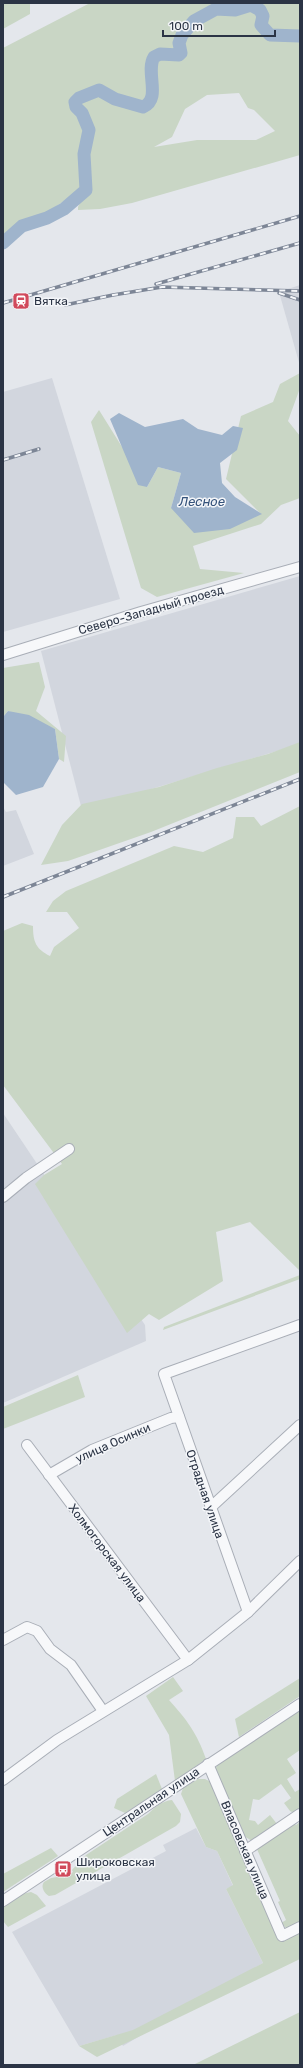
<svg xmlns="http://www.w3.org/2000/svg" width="303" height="2068" viewBox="0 0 303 2068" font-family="Rubik,sans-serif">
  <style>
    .built { fill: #d2d6de }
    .green { fill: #c9d6c5; fill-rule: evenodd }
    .water { fill: #9fb4cc }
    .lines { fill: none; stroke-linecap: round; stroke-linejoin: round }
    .river { stroke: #9fb4cc; stroke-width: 13 }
    .minor-casing { stroke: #a9aeb7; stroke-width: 12 }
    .minor { stroke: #f7f8fa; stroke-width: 10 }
    .rail-casing { stroke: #7d8696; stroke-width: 3.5 }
    .rail { stroke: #f4f6f9; stroke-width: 2; stroke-dasharray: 6; stroke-linecap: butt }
    .labels { text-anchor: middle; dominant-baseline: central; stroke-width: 3; stroke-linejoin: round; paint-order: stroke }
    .poi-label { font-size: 12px; fill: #2b3445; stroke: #f4f6f9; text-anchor: start }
    .street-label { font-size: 12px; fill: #2b3445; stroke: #f4f6f9 }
    .water-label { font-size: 13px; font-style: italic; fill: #34527a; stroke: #f4f6f9 }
  </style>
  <rect width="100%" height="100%" fill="#e4e7ec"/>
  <g class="built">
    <path d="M300,285V366L279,292Z"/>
    <path d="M52,378L120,599L3,632V392Z"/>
    <path d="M300,576V744L82,810L41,651Z"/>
    <path d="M3,807L6,812L16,810L34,854L3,866Z"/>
    <path d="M3,1113L145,1325L146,1341L3,1403Z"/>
    <path d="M196,1828L206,1847L217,1851L233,1886L226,1889L263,1963L123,2046L117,2035L79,2046L12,1932L166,1851L163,1845Z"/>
  </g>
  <g class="green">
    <path d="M3,3H30V14L3,29Z"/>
    <path d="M90,3H300V155L132,203L100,209L78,210V207L83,196L80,194H74L51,210L3,235V48ZM239,93L248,108L254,110L275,131L256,140H197L154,147L172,137L185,109L207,95Z"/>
    <path d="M300,373V388L288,421L300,436V498L281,505L261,524L193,546L200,569L244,573L157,597L141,588L91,422L99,410L147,487L158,467L181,473L171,508L261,514L226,479L241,416L273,402L280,384Z"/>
    <path d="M39,662L45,687L36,711L66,736L64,762L59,759L55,729L8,711L3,717V668Z"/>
    <path d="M300,742V772L151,832L68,861L41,865L62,825L82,804L159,787L217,768L268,754Z"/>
    <path d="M300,806V1271L250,1222L216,1232L223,1281L159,1320L149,1314L127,1333L35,1184L44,1175L62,1164L3,1085V931L22,923L33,926C33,942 36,949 50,956L54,947L79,928L67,912H46L53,901L66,891L174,846L203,852L233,838L236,817H254L261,826Z"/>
    <path d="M300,1275V1279L163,1330L164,1327Z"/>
    <path d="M78,1375L85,1397L3,1429V1407Z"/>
    <path d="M173,1677L183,1691L169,1700C187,1720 197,1733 206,1759L175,1781L169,1735L146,1696Z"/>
    <path d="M300,1678V1696L239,1737L235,1719Z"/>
    <path d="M300,1710V1750L287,1759L296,1773L287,1779L295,1792L300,1789V1810L294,1813L290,1811L284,1803L291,1798L281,1784L259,1800L253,1799L249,1820L255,1821L258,1825L270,1815L277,1824L252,1841L244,1836L215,1769L219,1763Z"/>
    <path d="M156,1774L162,1789L125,1813L114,1808L117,1799Z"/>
    <path d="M198,1779H205L211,1782L281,1940L300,1930V1959L97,2057L79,2046L133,2030L263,1963L226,1889L233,1885L217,1851L206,1847L181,1794L183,1788Z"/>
    <path d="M172,1800L181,1814L180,1822L176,1826L55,1895L49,1896C45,1894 40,1887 44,1882L51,1878L63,1876L64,1878L73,1872L72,1870L86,1855L148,1814C155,1807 162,1801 172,1800Z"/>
    <path d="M293,1822L296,1825L300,1822V1924L287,1929L281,1923L286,1920L278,1902L280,1901L256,1847Z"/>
    <path d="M51,1848L58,1856L3,1892V1874Z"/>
    <path d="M31,1892L37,1895L46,1906L8,1927L3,1921V1906L22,1894Z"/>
    <path d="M300,2012V2065L195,2064Z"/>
  </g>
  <g class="water">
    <path d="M119,413L145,427L183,419L198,429L222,435L233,426L243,428L237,450L220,463L222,483L235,497L262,514L230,529L194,533L171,508L181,473L158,467L147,487L138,485L110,419Z"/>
    <path d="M8,711L29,715L55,729L59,759L43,787L16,795L3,782V717Z"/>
  </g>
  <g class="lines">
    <path class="river" d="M3,243L22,226L47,218L64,209L86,190L84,154L89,130L82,113L76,107L75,102L79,98L99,90L115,99L143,107C162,99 145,72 154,57L160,54L179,55L181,53L179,43L182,35L194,21L216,9L235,10L251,5L260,10L263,16L261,25L270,35L300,36"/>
    <g class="minor-casing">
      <g id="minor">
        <path d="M3,655L141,612L300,567"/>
        <path d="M3,1197L26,1178L69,1149"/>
        <path d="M27,1445L188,1660"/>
        <path d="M49,1475L92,1450L171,1418L179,1417"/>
        <path d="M210,1508L300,1425"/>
        <path d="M248,1612L164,1374L300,1325"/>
        <path d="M3,1640L27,1627L37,1631L50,1649L71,1665L103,1711"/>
        <path d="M208,1764L282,1936L300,1927"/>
        <path d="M3,1780L57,1740L188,1660L248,1612L300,1561"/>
        <path d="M245,1851L300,1814"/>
        <path d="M3,1901L300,1704"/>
      </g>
    </g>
    <use href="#minor" class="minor"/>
    <g class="rail-casing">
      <g id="rail">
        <path d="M156,284L300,243"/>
        <path d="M279,293L300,300"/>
        <path d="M3,303L300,216"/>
        <path d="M65,305L113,295L162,287L300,291"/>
        <path d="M3,460L39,449"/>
        <path d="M3,897L300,779"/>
      </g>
    </g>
    <use href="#rail" class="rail"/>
  </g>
  <defs>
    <g id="station-square" transform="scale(0.9)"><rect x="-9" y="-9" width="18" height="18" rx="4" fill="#d1495b" stroke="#f4f6f9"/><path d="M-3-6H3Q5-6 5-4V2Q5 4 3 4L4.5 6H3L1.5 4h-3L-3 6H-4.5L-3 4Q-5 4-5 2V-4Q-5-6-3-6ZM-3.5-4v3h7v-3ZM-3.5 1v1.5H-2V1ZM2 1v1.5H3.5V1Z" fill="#fff"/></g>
    <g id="bus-square" transform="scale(0.9)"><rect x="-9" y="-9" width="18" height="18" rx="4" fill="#d1495b" stroke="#f4f6f9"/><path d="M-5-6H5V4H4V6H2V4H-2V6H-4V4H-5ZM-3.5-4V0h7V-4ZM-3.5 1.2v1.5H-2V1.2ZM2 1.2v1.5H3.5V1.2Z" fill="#fff"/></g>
  </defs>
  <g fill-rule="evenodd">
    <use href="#station-square" x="21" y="301"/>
    <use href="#bus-square" x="63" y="1869"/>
  </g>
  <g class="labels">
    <g class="poi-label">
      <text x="34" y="301">Вятка</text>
      <text x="76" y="1862">Широковская<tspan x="76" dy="14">улица</tspan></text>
    </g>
    <g class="street-label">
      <text transform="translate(151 610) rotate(-16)">Северо-Западный проезд</text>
      <text transform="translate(113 1443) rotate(-24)">улица Осинки</text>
      <text transform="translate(205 1494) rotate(71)">Отрадная улица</text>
      <text transform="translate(107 1553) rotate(53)">Холмогорская улица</text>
      <text transform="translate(151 1802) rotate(-34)">Центральная улица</text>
      <text transform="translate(245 1850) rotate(67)">Власовская улица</text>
    </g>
    <g class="water-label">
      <text x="202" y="501">Лесное</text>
    </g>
  </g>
  <rect width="303" height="2068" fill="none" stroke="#2b3445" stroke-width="8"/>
  <path d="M163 30v6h112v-6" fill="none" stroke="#2b3445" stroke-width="2"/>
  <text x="169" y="30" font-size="12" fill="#2b3445" stroke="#f4f6f9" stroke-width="3" paint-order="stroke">100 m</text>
</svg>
